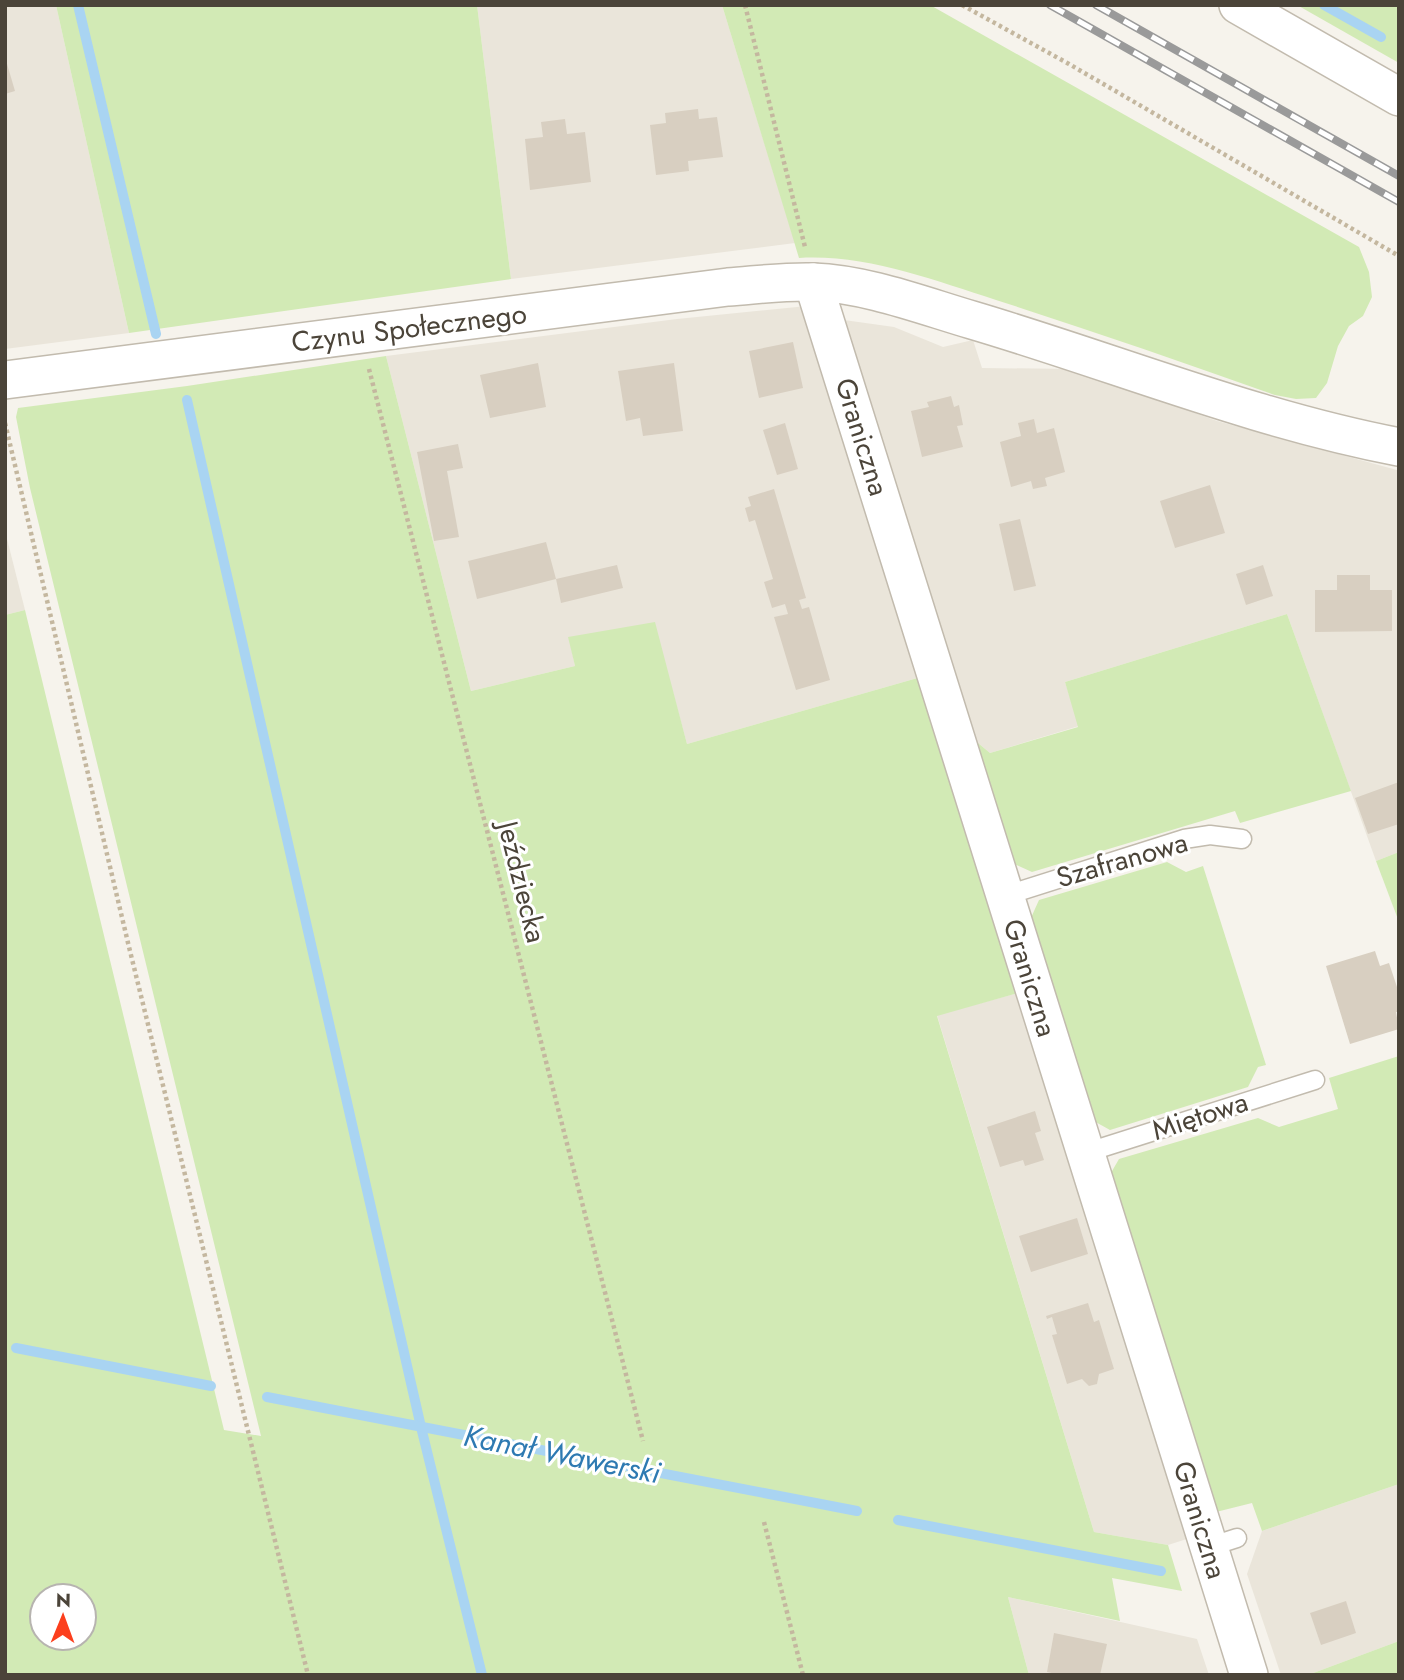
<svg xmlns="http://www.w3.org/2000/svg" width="1404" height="1680" viewBox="0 0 1404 1680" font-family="Jost,sans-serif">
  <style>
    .residential { fill: #eae5da }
    .green { fill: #d2eab5; fill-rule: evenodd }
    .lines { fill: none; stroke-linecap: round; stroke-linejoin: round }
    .stream { stroke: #a9d4f2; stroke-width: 10 }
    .building { fill: #d8cfc1 }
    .lane-casing { stroke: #c2bbae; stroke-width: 21 }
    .street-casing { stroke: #c2bbae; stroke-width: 40 }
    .path { stroke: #c4b79f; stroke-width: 4.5; stroke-dasharray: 3.5 3.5; stroke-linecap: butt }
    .lane { stroke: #fff; stroke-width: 18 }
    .street { stroke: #fff; stroke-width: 37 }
    .rail-casing { stroke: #9a9a9a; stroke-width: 8 }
    .rail { stroke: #fff; stroke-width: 5; stroke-dasharray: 16; stroke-linecap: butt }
    .labels { text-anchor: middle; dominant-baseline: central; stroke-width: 6; stroke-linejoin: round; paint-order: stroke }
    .street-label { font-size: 28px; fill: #4b4439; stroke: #fff }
    .water-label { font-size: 30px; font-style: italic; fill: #2e7ab2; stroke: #fff }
  </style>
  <rect width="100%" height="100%" fill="#f6f3ec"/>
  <g class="residential">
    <path d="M5,5H56L129,333L5,349Z"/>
    <path d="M477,5H722L795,243L511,279Z"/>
    <path d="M807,306L921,677L687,744L654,623L569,638L575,666L471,691L386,356L677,319Z"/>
    <path d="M844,320L894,327L943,347L973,340L982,368L1074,369L1217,421L1397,470L1399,474V852L1376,861L1287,614L1065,682L1079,726L990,753L972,738Z"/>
    <path d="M5,531L25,610L5,615Z"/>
    <path d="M1025,991L1193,1537L1168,1545L1094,1532L937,1015Z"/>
    <path d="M1399,1484V1641L1308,1675H1281L1247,1574L1262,1531Z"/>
    <path d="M1008,1597L1197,1639L1209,1675H1029Z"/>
  </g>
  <g class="green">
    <path d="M56,5H477L511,279L129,333Z"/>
    <path d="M722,5H930L1359,247L1369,272L1372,297L1363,316L1349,326L1338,346L1327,383L1316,398L1296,399L1275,395C1182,362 1090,330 996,300C933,280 866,254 799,258Z"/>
    <path d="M1297,5H1399V63Z"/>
    <path d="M386,356L471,691L575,666L568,637L655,622L687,744L921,677L1025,991L937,1016L1094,1532L1168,1545L1182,1591L1112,1578L1120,1621L1008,1597L1029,1675H5V1001L7,1000L5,615L25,610L224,1430L261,1436L30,488L16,417L18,408L187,386ZM42,1596H84V1638H42Z"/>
    <path d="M1287,614L1351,791L1240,823L1235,811L1032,872L1010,862L972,738L990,753L1078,727L1065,682Z"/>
    <path d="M1399,852V922L1376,861Z"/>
    <path d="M1167,862L1186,872L1203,866L1266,1065L1258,1067L1248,1087L1110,1130L1092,1120L1030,920L1039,900Z"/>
    <path d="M1399,1056V1484L1262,1531L1252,1503L1212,1513L1108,1178L1119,1159L1258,1118L1279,1127L1338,1109L1329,1078Z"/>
    <path d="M1399,1641V1675H1308Z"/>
  </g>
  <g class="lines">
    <g class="stream">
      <path d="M78,5L156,334"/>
      <path d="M1324,5L1381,37"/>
      <path d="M187,400L421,1427L482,1675"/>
      <path d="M16,1348L211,1386"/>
      <path d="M267,1397L857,1511"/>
      <path d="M898,1520L1161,1571"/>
    </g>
  </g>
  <g class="building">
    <path d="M5,57L15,91L5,94Z"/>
    <path d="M698,109L699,119L717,117L723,157L688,161L689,171L656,175L650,125L666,123L665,113Z"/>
    <path d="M565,119L567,134L585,132L591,182L530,190L525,139L543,137L541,122Z"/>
    <path d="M793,342L803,388L759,398L749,351Z"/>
    <path d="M538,363L546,407L490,418L480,375Z"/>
    <path d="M674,363L683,431L643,436L640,418L626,421L618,371Z"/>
    <path d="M951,396L954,407L959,405L963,425L957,426L963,447L922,457L911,411L929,407L927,402Z"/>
    <path d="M1034,419L1037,433L1054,428L1065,472L1045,478L1047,486L1033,489L1031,481L1011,487L1000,442L1021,436L1018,423Z"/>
    <path d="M785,423L798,469L777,475L763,430Z"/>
    <path d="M458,444L463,468L447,471L459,537L434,541L417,452Z"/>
    <path d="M1210,485L1225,533L1175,548L1160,501Z"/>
    <path d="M774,489L806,598L799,600L802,609L809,607L830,680L796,690L774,617L788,614L785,604L772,608L764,582L773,579L755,520L749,522L745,508L751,506L748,497Z"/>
    <path d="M1020,519L1036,586L1014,591L999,524Z"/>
    <path d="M546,542L556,579L617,565L623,588L561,603L556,579L477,599L468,561Z"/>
    <path d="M1263,565L1273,596L1246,605L1236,574Z"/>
    <path d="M1337,575H1370V590H1392V631L1315,632V590H1337Z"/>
    <path d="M1399,782V824L1368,834L1355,798Z"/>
    <path d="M1375,951L1380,966L1389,963L1399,993V1012H1396L1399,1029L1350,1044L1326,966Z"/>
    <path d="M1035,1111L1041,1131L1035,1133L1044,1160L1025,1166L1023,1160L1000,1167L987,1127Z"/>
    <path d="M1077,1218L1088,1254L1031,1272L1019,1236Z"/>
    <path d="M1088,1303L1094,1322L1099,1320L1114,1369L1099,1374L1097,1384L1089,1386L1082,1379L1067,1384L1052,1335L1057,1334L1052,1317L1047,1319L1046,1316Z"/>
    <path d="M1346,1601L1356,1633L1321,1645L1310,1613Z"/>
    <path d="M1054,1633L1107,1644L1100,1675H1061L1047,1672Z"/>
  </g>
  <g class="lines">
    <g class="lane-casing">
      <g id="lane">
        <path d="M1004,896L1184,839L1210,835L1242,839"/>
        <path d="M1085,1153L1315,1080"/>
        <path d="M1209,1547L1237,1538"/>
      </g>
    </g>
    <g class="street-casing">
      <g id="street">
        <path d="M1238,5L1399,97"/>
        <path d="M813,282L1249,1675"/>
        <path d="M5,380L728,287C756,285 785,281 813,282C867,284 921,305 972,320C1114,362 1253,419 1399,447"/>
      </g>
    </g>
    <g class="path">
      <path d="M745,5L805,247"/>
      <path d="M962,5L1069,64L1399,256"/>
      <path d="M369,369L643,1441"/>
      <path d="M5,423L129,947L308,1675"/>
      <path d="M764,1522L803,1675"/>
    </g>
    <use href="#lane" class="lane"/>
    <use href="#street" class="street"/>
    <g class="rail-casing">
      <g id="rail">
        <path d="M1050,5L1399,202"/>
        <path d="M1096,5L1399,176"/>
      </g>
    </g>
    <use href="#rail" class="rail"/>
  </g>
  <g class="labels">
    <g class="street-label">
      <text transform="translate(409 328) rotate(-7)">Czynu Społecznego</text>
      <text transform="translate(862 437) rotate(73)">Graniczna</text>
      <text transform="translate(1122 860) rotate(-16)">Szafranowa</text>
      <text transform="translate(522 882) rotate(76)">Jeździecka</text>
      <text transform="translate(1030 978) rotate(73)">Graniczna</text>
      <text transform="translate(1200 1116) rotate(-18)">Miętowa</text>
      <text transform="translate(1200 1520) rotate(73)">Graniczna</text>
    </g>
    <g class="water-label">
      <text transform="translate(562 1454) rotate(11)">Kanał Wawerski</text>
    </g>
  </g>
  <rect width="1404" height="1680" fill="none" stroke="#4b4439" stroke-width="14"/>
  <g transform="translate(63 1617) rotate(1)"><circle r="33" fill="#ffffff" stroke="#b7b4b0" stroke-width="2"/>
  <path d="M0-5L12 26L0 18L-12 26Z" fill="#fc3f1d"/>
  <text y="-10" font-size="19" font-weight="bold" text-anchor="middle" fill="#4b4439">N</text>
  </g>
</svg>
